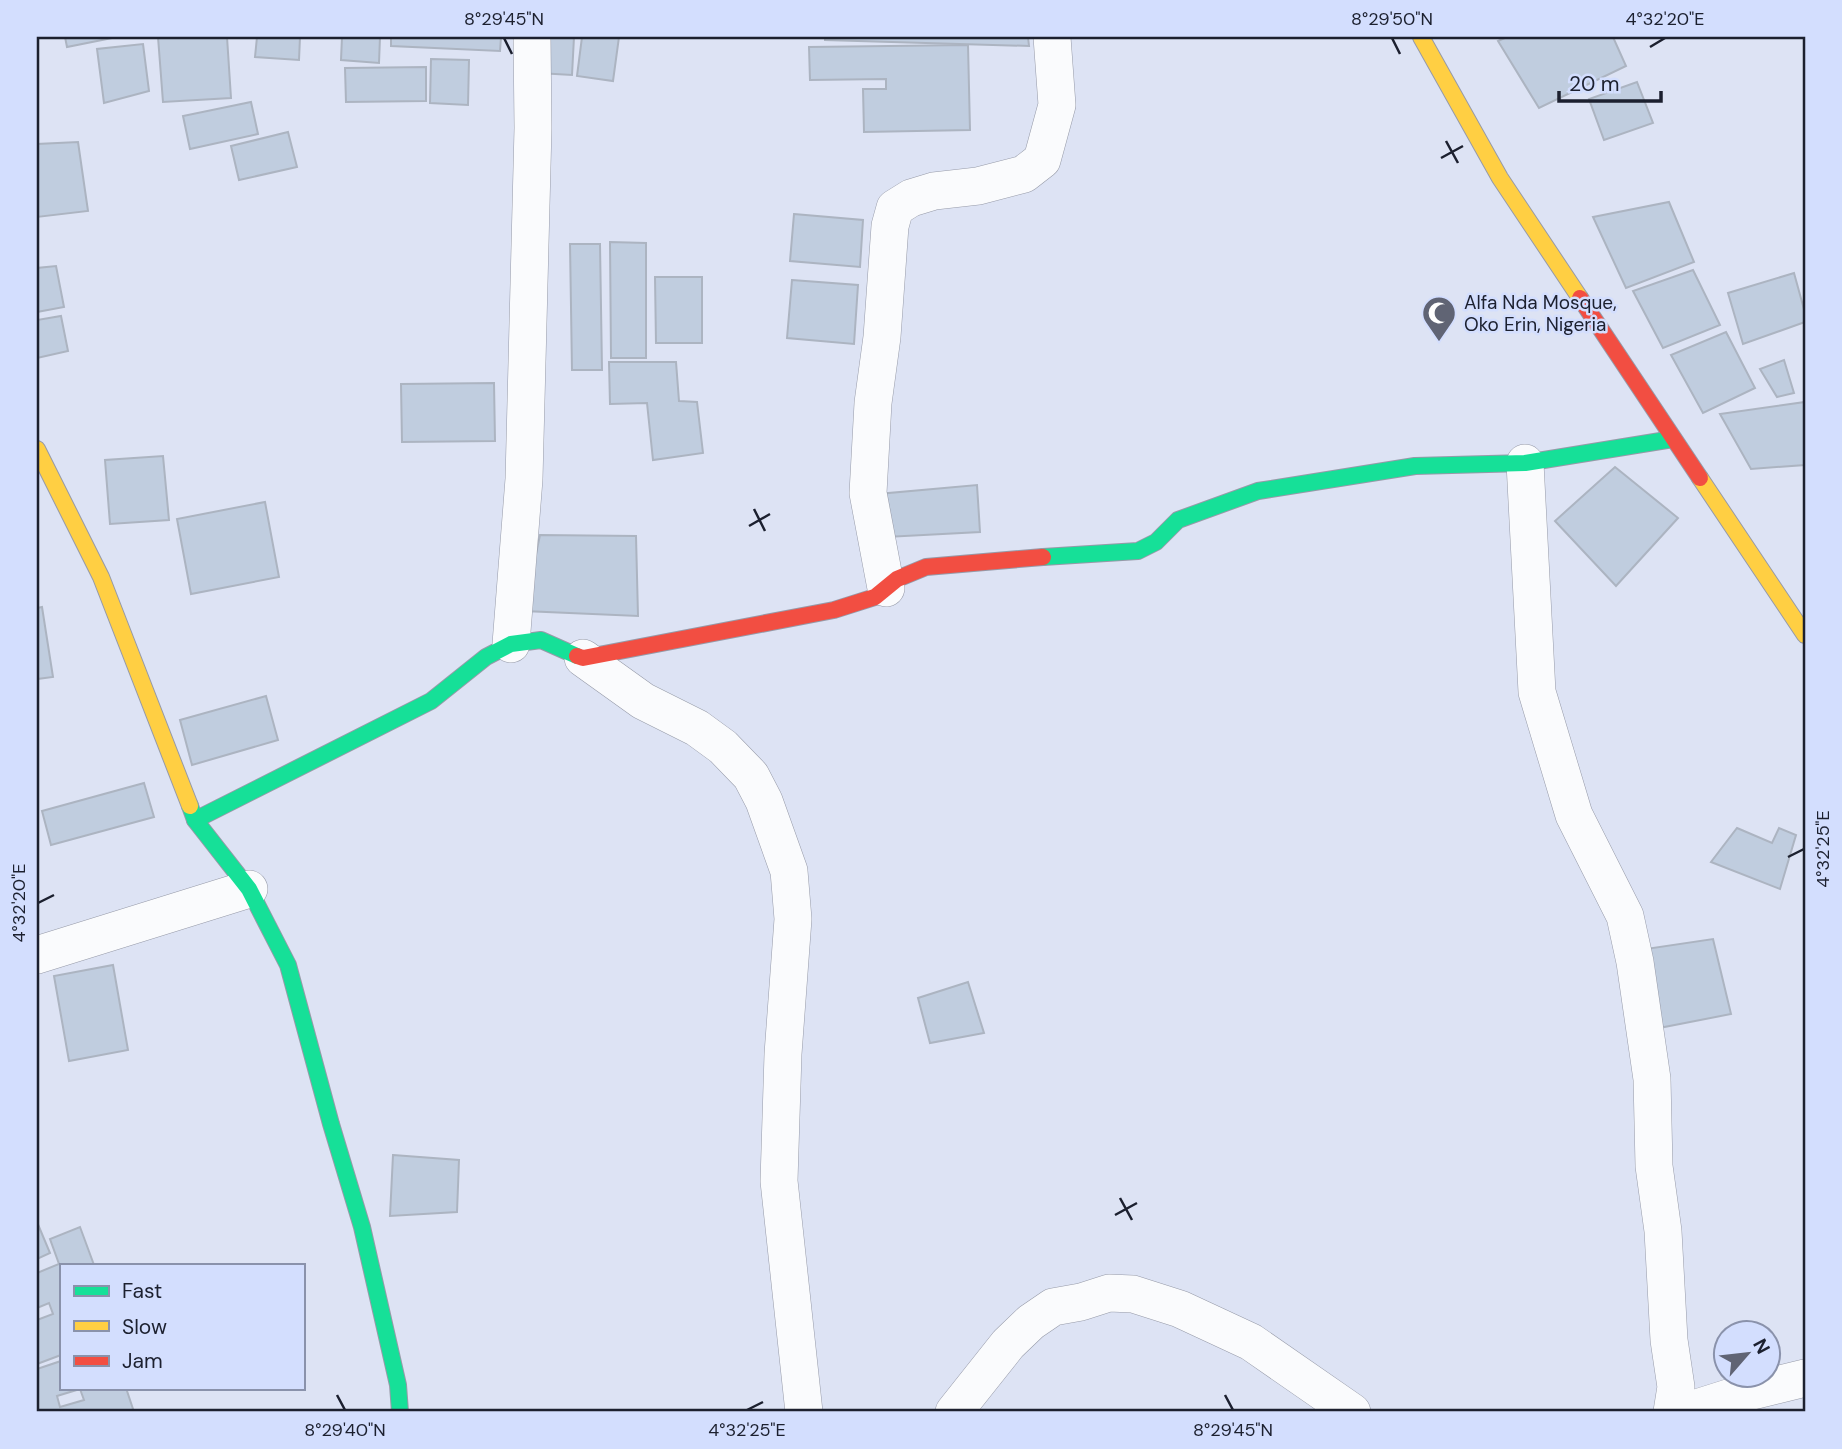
<svg xmlns="http://www.w3.org/2000/svg" width="1842" height="1449" viewBox="0 0 1842 1449" font-family="'DM Sans',sans-serif">
  <style>
    .building { fill: #c0cddf; stroke: #acb4c1; stroke-width: 2; fill-rule: evenodd }
    .lines { fill: none; stroke-linecap: round; stroke-linejoin: round }
    .street-casing { stroke: #969aa8; stroke-width: 38 }
    .fast-casing { stroke: #969aa8; stroke-width: 18 }
    .slow-casing { stroke: #969aa8; stroke-width: 18 }
    .jam-casing { stroke: #969aa8; stroke-width: 18 }
    .street { stroke: #fafbfd; stroke-width: 37 }
    .fast { stroke: #16e098; stroke-width: 16 }
    .slow { stroke: #ffcf43; stroke-width: 16 }
    .jam { stroke: #f24e42; stroke-width: 16 }
    .ticks { fill: none; stroke: #1c202f; stroke-width: 2.5 }
    .labels { text-anchor: middle; dominant-baseline: central; stroke-width: 5; stroke-linejoin: round; paint-order: stroke }
    .poi-label { font-size: 19px; fill: #1c202f; stroke: #d3defe; text-anchor: start }
    .neatline { fill: none; stroke: #1c202f; stroke-width: 2.5 }
    .ticks-label { font-size: 18px; text-anchor: middle; fill: #1c202f }
  </style>
  <rect width="100%" height="100%" fill="#dde3f4"/>
  <g class="building">
    <path d="M65,37H117L67,47Z"/>
    <path d="M158,37H227L231,98L163,102Z"/>
    <path d="M257,37H300L299,60L255,57Z"/>
    <path d="M342,37H380L379,63L341,60Z"/>
    <path d="M391,37H501L500,51L391,46Z"/>
    <path d="M540,37H574L572,75L538,73Z"/>
    <path d="M582,37H619L613,81L577,76Z"/>
    <path d="M825,37H1028L1029,46L825,40Z"/>
    <path d="M1507,37H1613L1626,66L1539,108L1498,41Z"/>
    <path d="M143,44L149,91L104,103L97,49Z"/>
    <path d="M968,45L970,130L864,132L863,89H886V79L810,80L809,47Z"/>
    <path d="M431,59L469,60L468,105L430,103Z"/>
    <path d="M426,67V101L346,102L345,68Z"/>
    <path d="M1637,82L1653,123L1604,140L1589,99Z"/>
    <path d="M251,102L258,134L190,149L183,116Z"/>
    <path d="M288,132L297,167L239,180L231,146Z"/>
    <path d="M78,142L88,211L37,217V144Z"/>
    <path d="M1669,202L1694,262L1626,288L1593,217Z"/>
    <path d="M794,214L863,220L860,267L790,261Z"/>
    <path d="M610,242L646,243V358H611Z"/>
    <path d="M570,244H600L602,370H572Z"/>
    <path d="M56,266L64,307L37,312V268Z"/>
    <path d="M1693,270L1720,325L1663,348L1633,291Z"/>
    <path d="M1794,273L1805,313V322L1743,344L1728,293Z"/>
    <path d="M655,277H702V343H656Z"/>
    <path d="M792,280L858,285L854,344L787,338Z"/>
    <path d="M61,316L68,351L37,358V320Z"/>
    <path d="M1726,332L1755,388L1703,413L1671,355Z"/>
    <path d="M1784,360L1794,393L1777,397L1760,369Z"/>
    <path d="M609,362H676L679,401L697,402L703,453L653,460L647,403L610,404Z"/>
    <path d="M494,383L495,441L402,442L401,384Z"/>
    <path d="M1805,402V465L1751,469L1720,414Z"/>
    <path d="M163,456L169,520L110,524L105,460Z"/>
    <path d="M1615,467L1678,518L1616,586L1555,521Z"/>
    <path d="M977,485L980,532L886,537L878,494Z"/>
    <path d="M265,502L279,577L191,594L177,519Z"/>
    <path d="M540,535L636,536L638,616L524,611Z"/>
    <path d="M42,607L53,677L37,679V608Z"/>
    <path d="M266,696L278,740L192,765L180,720Z"/>
    <path d="M144,783L154,817L51,845L42,811Z"/>
    <path d="M1737,828L1772,843L1779,828L1796,835L1780,889L1711,862Z"/>
    <path d="M1713,939L1731,1014L1649,1030L1639,950Z"/>
    <path d="M113,965L128,1050L69,1061L54,976Z"/>
    <path d="M968,982L984,1033L930,1043L918,998Z"/>
    <path d="M393,1155L459,1160L457,1212L390,1216Z"/>
    <path d="M37,1222L50,1253L37,1259Z"/>
    <path d="M80,1227L94,1265H61V1355L37,1364V1320L53,1314L49,1303L37,1308V1273L59,1264L50,1239Z"/>
    <path d="M61,1361V1388H126L134,1412H37V1369ZM80,1389L84,1400L60,1407L57,1396Z"/>
  </g>
  <g class="lines">
    <g class="street-casing">
      <g id="street">
        <path d="M1525,463L1537,692L1574,815L1625,916L1635,962L1652,1079L1654,1166L1663,1231L1669,1340L1676,1387L1672,1412"/>
        <path d="M886,588L868,493L873,403L882,337L890,226L895,208L911,198L934,191L978,186L1024,174L1042,160L1057,105L1052,37"/>
        <path d="M511,644L524,479L533,128L532,37"/>
        <path d="M583,658L643,701L697,728L723,747L751,776L764,801L789,871L793,919L783,1054L779,1181L804,1412"/>
        <path d="M37,955L249,889"/>
        <path d="M954,1412L1008,1344L1031,1322L1053,1307L1081,1302L1109,1293L1133,1294L1180,1309L1251,1342L1352,1412"/>
        <path d="M1684,1412L1744,1393L1805,1378"/>
      </g>
    </g>
    <g class="fast-casing">
      <g id="fast">
        <path d="M1043,557L1138,551L1156,542L1178,520L1258,491L1415,466L1525,463L1673,439"/>
        <path d="M190,806L195,820L249,889L288,965L331,1124L362,1227L398,1385L400,1412"/>
        <path d="M195,820L431,701L486,657L511,644L541,640L577,656"/>
      </g>
    </g>
    <g class="slow-casing">
      <g id="slow">
        <path d="M1421,37L1500,178L1580,298"/>
        <path d="M37,449L101,577L190,806"/>
        <path d="M1700,478L1805,635"/>
      </g>
    </g>
    <g class="jam-casing">
      <g id="jam">
        <path d="M1580,298L1700,478"/>
        <path d="M577,656L583,658L834,610L875,597L897,579L926,567L1043,557"/>
      </g>
    </g>
    <use href="#street" class="street"/>
    <use href="#fast" class="fast"/>
    <use href="#slow" class="slow"/>
    <use href="#jam" class="jam"/>
  </g>
  <path class="ticks" d="M504,38L512,54M1392,38L1400,54M1650,47L1665,38M1446,141L1458,163M1441,158L1463,146M754,509L765,531M749,526L770,514M1788,857L1804,849M38,903L54,895M1120,1198L1132,1220M1115,1215L1137,1203M337,1395L345,1410M1225,1395L1233,1410M747,1410L763,1402"/>
  <defs>
    <g id="mosque-pin" transform="scale(1.75)"><path d="M0 17L-7.5 6A9.5 9.5 0 1 1 7.5 6Z" fill="#606474" stroke="#d3defe"/><path d="M3.5-4.9A6 6 0 1 0 3.5 4.9A5 5 0 1 1 3.5-4.9Z" fill="#fff"/></g>
  </defs>
  <g fill-rule="evenodd">
    <use href="#mosque-pin" x="1439" y="313"/>
  </g>
  <g class="labels">
    <g class="poi-label">
      <text x="1464" y="302">Alfa Nda Mosque,<tspan x="1464" dy="22">Oko Erin, Nigeria</tspan></text>
    </g>
  </g>
  <rect width="1842" height="1449" fill="none" stroke="#d3defe" stroke-width="77"/>
  <rect x="60" y="1264" width="245" height="126" fill="#d3defe" stroke="#8a92ab" stroke-width="2"/>
  <rect x="74" y="1286" width="35" height="10" fill="#16e098" stroke="#8a92ab" stroke-width="2"/>
  <text x="122" y="1298" font-size="21" fill="#1c202f">Fast</text>
  <rect x="74" y="1321" width="35" height="10" fill="#ffcf43" stroke="#8a92ab" stroke-width="2"/>
  <text x="122" y="1334" font-size="21" fill="#1c202f">Slow</text>
  <rect x="74" y="1356" width="35" height="10" fill="#f24e42" stroke="#8a92ab" stroke-width="2"/>
  <text x="122" y="1368" font-size="21" fill="#1c202f">Jam</text>
  <g transform="translate(1747 1354) rotate(62)"><circle r="33" fill="#d3defe" stroke="#8a92ab" stroke-width="2"/>
  <path d="M0-5L12 26L0 18L-12 26Z" fill="#606474"/>
  <text y="-10" font-size="19" font-weight="bold" text-anchor="middle" fill="#1c202f">N</text>
  </g>
  <path d="M1559 91v10h102v-10" fill="none" stroke="#1c202f" stroke-width="3.5"/>
  <text x="1569" y="91" font-size="21" fill="#1c202f" stroke="#d3defe" stroke-width="5" paint-order="stroke">20 m</text>
  <rect x="38" y="38" width="1766" height="1372" class="neatline"/>
  <g class="ticks-label">
    <text x="504" y="25">8°29'45"N</text>
    <text x="1392" y="25">8°29'50"N</text>
    <text x="1665" y="25">4°32'20"E</text>
    <text transform="translate(1823 849) rotate(-90)" y="6">4°32'25"E</text>
    <text transform="translate(19 903) rotate(-90)" y="6">4°32'20"E</text>
    <text x="345" y="1436">8°29'40"N</text>
    <text x="747" y="1436">4°32'25"E</text>
    <text x="1233" y="1436">8°29'45"N</text>
  </g>
</svg>
